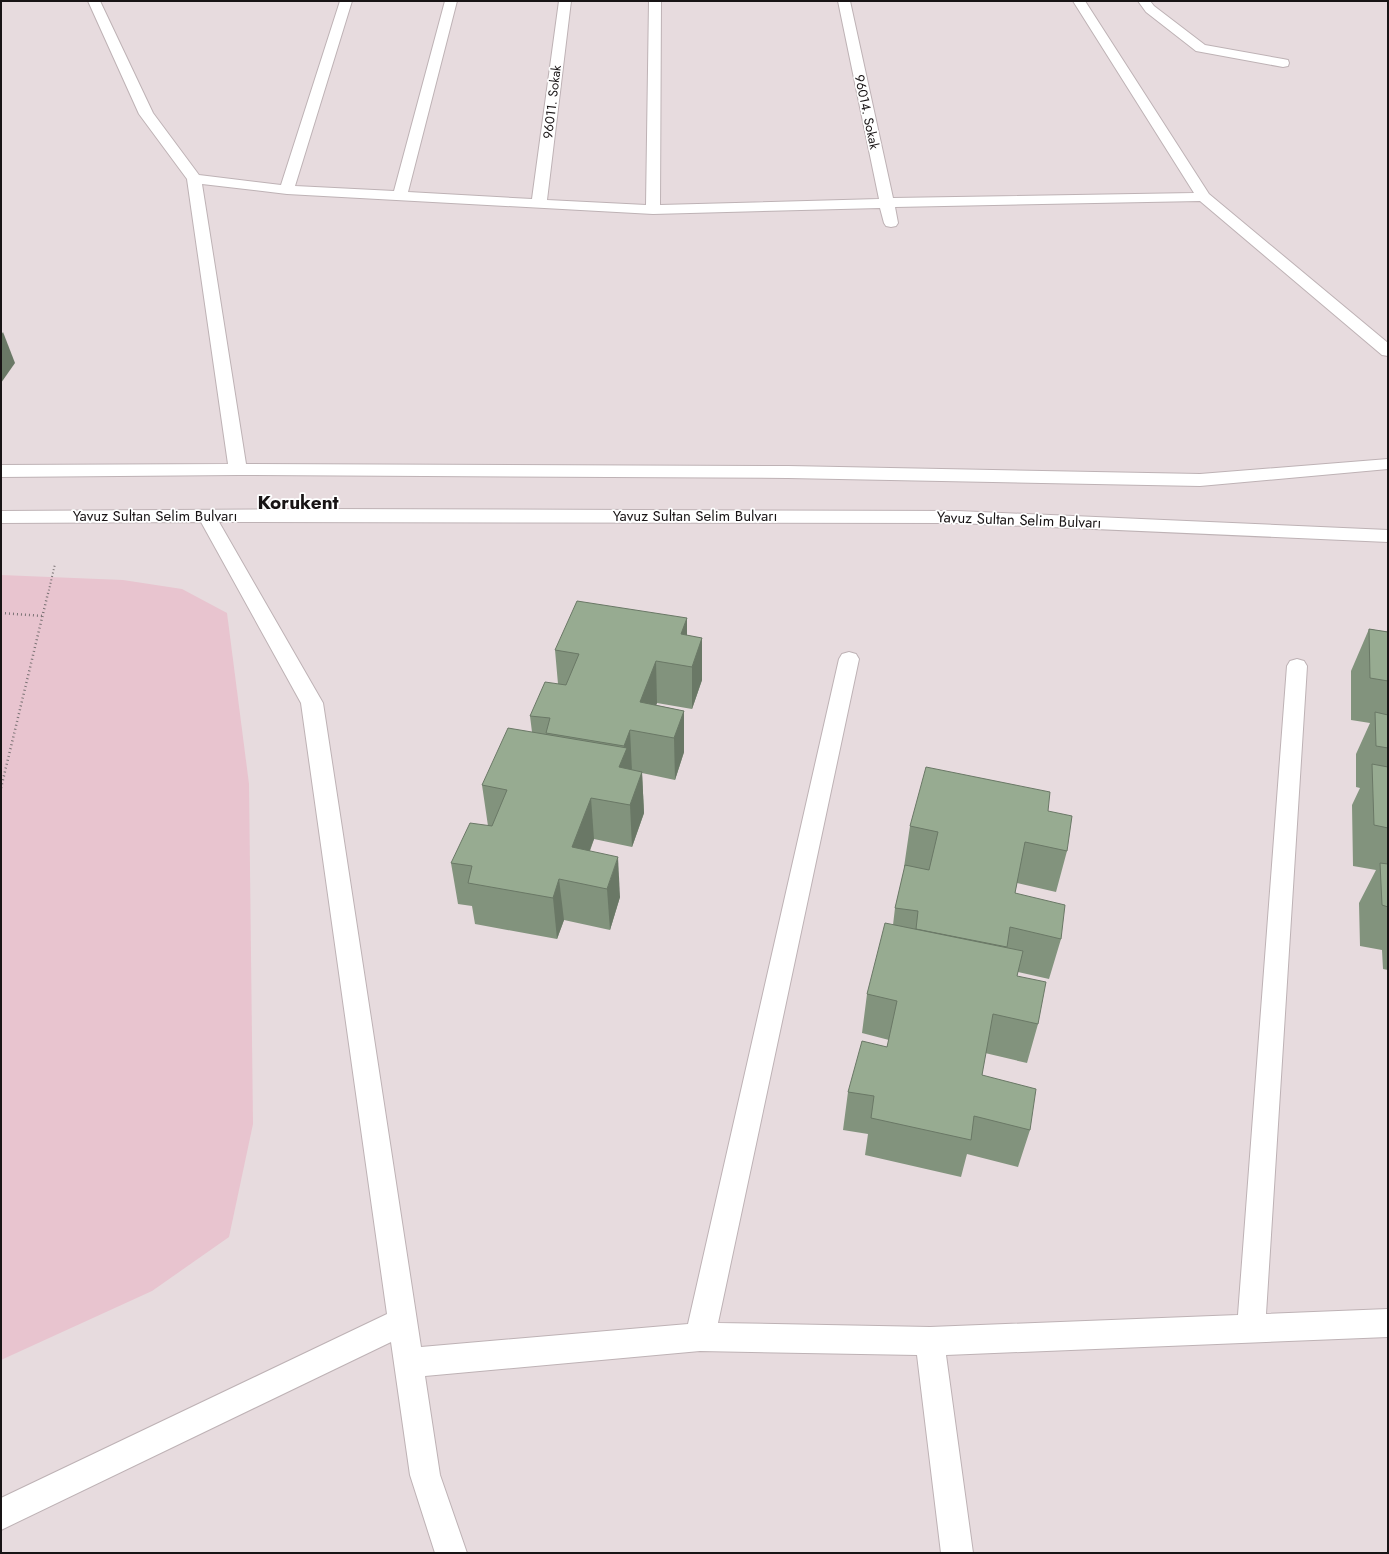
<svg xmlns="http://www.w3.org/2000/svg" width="1389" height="1554" viewBox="0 0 1389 1554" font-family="Jost,sans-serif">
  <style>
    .green { fill: #e8c4cf }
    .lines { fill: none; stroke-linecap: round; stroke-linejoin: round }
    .minor-casing { stroke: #beb2b5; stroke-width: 2 }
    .path-far1 { stroke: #7b7375; stroke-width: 2; stroke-dasharray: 1 2.5; stroke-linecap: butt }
    .path { stroke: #7b7375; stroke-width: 2.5; stroke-dasharray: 1 3; stroke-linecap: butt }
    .minor { fill: #fff; fill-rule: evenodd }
    .wall { fill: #82937d }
    .shaded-wall { fill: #6a7866 }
    .building { fill: #97ab91; stroke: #6a7866 }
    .labels { text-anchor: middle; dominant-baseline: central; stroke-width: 3.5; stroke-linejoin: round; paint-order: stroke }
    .far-street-label { font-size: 13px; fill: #181415; stroke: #fff }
    .street-label { font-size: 15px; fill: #181415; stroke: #fff }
    .district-label { font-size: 19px; font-weight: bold; fill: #181415; stroke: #fff }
  </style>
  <rect width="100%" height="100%" fill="#e7dbde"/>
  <path class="green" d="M1,575L123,580L182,589L227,613L249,784L253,1124L229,1237L152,1291L1,1360Z"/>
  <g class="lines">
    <g class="minor-casing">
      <g id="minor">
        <path d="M88,1H100L153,113L199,175L281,185L340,1H352L295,186L394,191L445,1H457L408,192L532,199L559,1H571L547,200L646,205L649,1H661L660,205L879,199L838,1H850L893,198L1194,193L1073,1H1085L1209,194L1388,343V356L1382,355L1200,201L895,207L898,223L896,226L891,227L886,226L884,223L880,208L653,214L287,194L202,184L246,464L788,466L1200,474L1388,459V469L1200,486L788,478L238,475L1,477V465L228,464L187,179L139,114Z"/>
        <path d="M1138,1H1150L1154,6L1205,45L1283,59L1288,60L1289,63L1288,66L1283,67L1196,51L1146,12Z"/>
        <path d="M317,509L958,511L1388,530V542L958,523L219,522L323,703L421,1347L688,1324L839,659L842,654L849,652L856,654L859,659L718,1323L930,1327L1238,1315L1287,666L1290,661L1297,659L1304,661L1307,666L1266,1314L1388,1309V1337L946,1355L973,1553H941L917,1355L700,1351L425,1376L440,1475L467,1553H435L410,1475L391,1342L1,1530V1498L387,1314L301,703L201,522L1,523V511Z"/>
      </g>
    </g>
    <path class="path-far1" d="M48,594L55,564"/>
    <g class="path">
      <path d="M1,613L43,616"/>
      <path d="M1,788L48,593"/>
    </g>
    <use href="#minor" class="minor"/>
  </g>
  <g class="wall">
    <path d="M687,618V636L702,638V680L692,709L657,703L656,705L684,711V752L675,780L642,773L644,813L632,847L594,839L590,851L620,897L610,930L564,920L557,939L475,924L472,906L458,904L451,863L488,826L482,785L532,732L530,716L558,684L555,650Z"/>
    <path d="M1369,629L1388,632V970L1383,969L1382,950L1360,946L1359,903L1376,870L1353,866L1352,805L1360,788L1356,787V754L1370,723L1351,720V671Z"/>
    <path d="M1048,811L1067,851L1056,892L1017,883L1015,893L1061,939L1049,979L1018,972L1017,976L1038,1024L1027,1063L985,1053L982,1075L1030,1130L1018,1167L967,1154L961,1177L865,1155L868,1134L843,1130L848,1092L887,1047L889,1040L862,1033L867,994L893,925L895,908L905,867H904L910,826Z"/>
  </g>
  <g class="shaded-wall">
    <path d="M3,332L15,363L1,383V335Z"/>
    <path d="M687,618V659L681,634Z"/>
    <path d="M702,638V680L692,709V667Z"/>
    <path d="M656,661L657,703L646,733L640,702Z"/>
    <path d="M684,711V752L675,780L674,738Z"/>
    <path d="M630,730L632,771L619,767L625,753L624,746Z"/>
    <path d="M642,772L644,813L632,847L630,805Z"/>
    <path d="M591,798L594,839L577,883L572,847Z"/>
    <path d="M618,857L620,897L610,930L607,889Z"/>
    <path d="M559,879L564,920L557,939L553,898Z"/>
  </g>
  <g class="building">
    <path d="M577,601L687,618L681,634L702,638L692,667L656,661L640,702L684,711L674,738L630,730L624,746L546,733L550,718L530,716L545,682L566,685L579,654L555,650Z"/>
    <path d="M1369,629L1388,632V681L1370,678Z"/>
    <path d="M1375,712L1388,715V748L1376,746Z"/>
    <path d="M508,728L627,748L619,767L642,772L630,805L591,798L572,847L618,857L607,889L559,879L553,898L468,883L472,866L451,863L470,823L492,826L507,790L482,785Z"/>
    <path d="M1372,764L1388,767V828L1374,825Z"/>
    <path d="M926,767L1050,792L1048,811L1072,816L1067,851L1025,842L1015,893L1065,905L1061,939L1010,927L1007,947L916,929L918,911L895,908L905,865L929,870L938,832L910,826Z"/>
    <path d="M1380,863L1388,864V907L1382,905Z"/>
    <path d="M885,923L1023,951L1017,976L1046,982L1038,1024L993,1014L982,1075L1036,1089L1030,1130L974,1116L971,1140L871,1118L874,1096L848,1092L862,1041L887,1047L897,1001L867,994Z"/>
  </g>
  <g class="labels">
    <g class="far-street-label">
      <text transform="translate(552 102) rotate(-83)">96011. Sokak</text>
      <text transform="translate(867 112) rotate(78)">96014. Sokak</text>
    </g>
    <g class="street-label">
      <text x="155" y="516">Yavuz Sultan Selim Bulvarı</text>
      <text x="695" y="516">Yavuz Sultan Selim Bulvarı</text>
      <text transform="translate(1019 520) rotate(2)">Yavuz Sultan Selim Bulvarı</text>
    </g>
    <g class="district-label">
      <text x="298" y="502">Korukent</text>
    </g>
  </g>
  <rect width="1389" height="1554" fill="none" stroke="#181415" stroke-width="4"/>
</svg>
